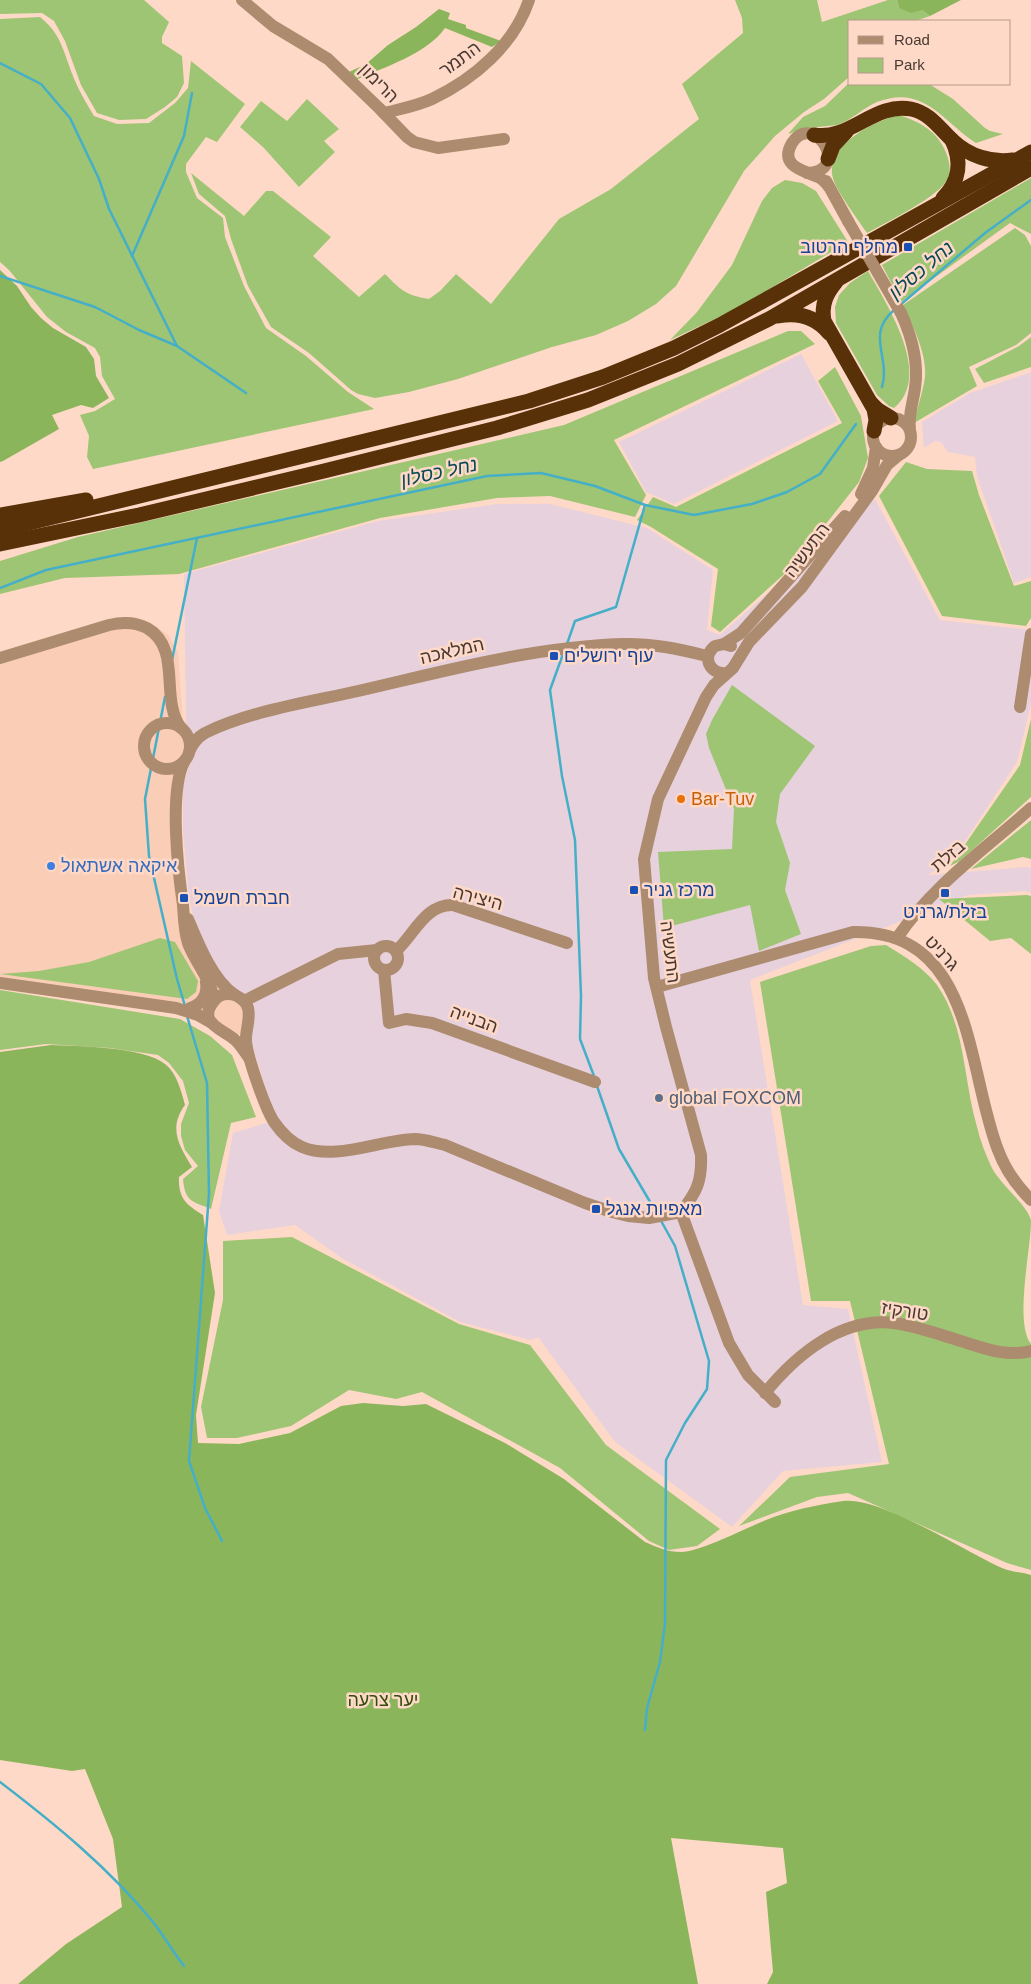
<svg xmlns="http://www.w3.org/2000/svg" width="1031" height="1984" viewBox="0 0 1031 1984" font-family="Helvetica,Heebo,sans-serif">
  <style>
    .built { fill: #facdb7 }
    .industrial { fill: #e7d1dd }
    .green { fill: #9ec573 }
    .forest { fill: #8bb55b }
    .lines { fill: none; stroke-linecap: round; stroke-linejoin: round }
    .stream { stroke: #45afc8; stroke-width: 2.5 }
    .minor { stroke: #ad8b6f; stroke-width: 12 }
    .highway { stroke: #583108; stroke-width: 15 }
    .minor-bridge { stroke: #ad8b6f; stroke-width: 12 }
    .transit-dot { fill: #1a4fb4; stroke: #ffd9c7; stroke-width: 2 }
    .food-dot { fill: #e8710a; stroke: #ffd9c7; stroke-width: 2 }
    .shop-dot { fill: #3f7fe0; stroke: #ffd9c7; stroke-width: 2 }
    .service-dot { fill: #5c6f8a; stroke: #ffd9c7; stroke-width: 2 }
    .labels { text-anchor: middle; dominant-baseline: central; stroke-width: 5; stroke-linejoin: round; paint-order: stroke }
    .street-label { font-size: 18px; fill: #483932; stroke: #ffd9c7 }
    .transit-label { font-size: 18px; fill: #164399; stroke: #ffd9c7; text-anchor: start }
    .food-label { font-size: 18px; fill: #c56008; stroke: #ffd9c7; text-anchor: start }
    .shop-label { font-size: 18px; fill: #366cbe; stroke: #ffd9c7; text-anchor: start }
    .service-label { font-size: 18px; fill: #4e5e75; stroke: #ffd9c7; text-anchor: start }
    .park-label { font-size: 18px; fill: #334d0c; stroke: #ffd9c7 }
    .water-label { font-size: 19px; font-style: italic; fill: #094a57; stroke: #ffd9c7 }
  </style>
  <rect width="100%" height="100%" fill="#ffd9c7"/>
  <path class="built" d="M136,617L154,625L167,634L178,652L183,723L194,748L180,784L184,885L191,919L246,1003L247,1028L238,1035L203,1024L179,1014L0,988V652L118,618Z"/>
  <g class="industrial">
    <path d="M801,354L838,421L674,504L646,492L619,442Z"/>
    <path d="M1031,372V577L1014,583L977,476L975,457L948,452L941,442L935,441L924,448L922,422L970,393Z"/>
    <path d="M875,499L940,620L1031,630V704L1017,762L956,855L928,875L1026,867L1031,868V893L1026,891L968,895L750,980L803,1305L848,1309L882,1462L783,1471L732,1527L615,1442L538,1337L531,1340L460,1322L343,1259L295,1225L227,1235L219,1211L233,1133L276,1120L250,1039V1005L231,987L210,958L195,928L188,889L183,830V786L196,745L186,724L184,574L378,521L497,504H550L647,528L713,570L707,630L720,635Z"/>
  </g>
  <g class="green">
    <path d="M0,0H144L169,22L162,37V43L182,56L184,83L177,97L165,107L146,119L119,120L97,113L81,85L65,41L54,21L42,13L0,14Z"/>
    <path d="M735,0H817L822,22L888,0H897L899,8L922,10L930,16L915,21H850V76L824,99L804,112L775,136L744,171L676,286L656,304L628,321L596,335L552,347L458,379L409,392L375,398L358,394L351,390L309,353L271,327L248,286L231,239L225,216L199,194L191,173L244,216L266,191H273L331,237L313,256L359,297L385,274C401,290 405,295 429,299L440,291L456,274L491,304L559,219L611,189L699,119L682,84L743,33L742,18Z"/>
    <path d="M40,17C63,35 64,56 75,81C80,93 87,104 94,116L117,124L149,123L175,103L188,88L191,61L245,104L217,142L206,137L186,164V172L197,198L223,218L225,237L244,286L266,328L306,356L348,392L374,409L93,469L87,457L89,436L80,415L95,411L115,399L102,376L100,357L95,348L66,332L47,317L9,270L0,262V19Z"/>
    <path d="M850,82V84H929L953,99L985,128L990,131L1003,134L976,143C942,121 924,84 877,102C863,108 852,120 837,125C831,126 824,126 818,127C808,128 798,131 788,134L803,117L825,106Z"/>
    <path d="M307,99L339,129L324,141L335,152L299,187L263,147L240,127L261,101L287,121Z"/>
    <path d="M899,115C918,121 935,130 944,148C948,157 952,168 948,178C941,196 885,223 867,233C859,221 835,189 833,178C825,145 874,121 899,115Z"/>
    <path d="M1031,178V234L1010,223L901,302L882,265Z"/>
    <path d="M785,180L802,183L816,191L848,242L732,311L670,340L697,312L732,265L762,201L772,188Z"/>
    <path d="M1015,228L1025,235L1031,246V333L1016,345L969,367L977,386L914,423C917,408 923,392 925,377C927,353 913,327 903,305Z"/>
    <path d="M868,271C886,303 934,376 894,408L889,406L877,395L836,323L835,307L839,295L850,283Z"/>
    <path d="M788,331H801L815,344L614,440L646,495L635,517L550,496L497,498L380,518L179,574L65,578L0,594V561L78,537L564,425Z"/>
    <path d="M1031,337V367L984,383L975,369L1019,346Z"/>
    <path d="M835,367L861,416L868,458L859,482L792,567L720,632L711,626L718,569L651,527L637,520L653,497L676,507L842,423L818,381Z"/>
    <path d="M906,462L927,469L972,471L979,495L1014,586L1031,581V618L1026,626L942,616L879,496Z"/>
    <path d="M732,685L815,746L780,794L776,822L790,863L785,890L801,934L759,951L750,905L664,928L658,852L732,849L734,809L709,748L706,734L712,720Z"/>
    <path d="M1031,719V797L960,861L950,866L1020,765Z"/>
    <path d="M1031,820V859L1023,857L971,869Z"/>
    <path d="M1027,895L1031,896V954L1011,938L990,941L939,899Z"/>
    <path d="M160,938L175,942L198,981L196,992L187,999L0,974L39,971L89,962Z"/>
    <path d="M886,945C904,956 924,968 937,985C966,1027 963,1079 977,1127C980,1140 985,1153 991,1166C997,1181 1030,1208 1031,1221C1031,1250 1014,1322 1031,1344V1570L1007,1563L848,1493L817,1497L739,1526L790,1477L889,1464L850,1301H811L760,982L871,946Z"/>
    <path d="M0,990L180,1019L210,1036L232,1055L256,1117L231,1123L211,1209C192,1201 185,1202 183,1179L198,1166L185,1150L181,1136V1124L189,1103L183,1081L169,1063L158,1055L110,1048L46,1044L0,1050Z"/>
    <path d="M292,1237L459,1324L530,1345L606,1445L720,1529L697,1546L669,1550L649,1541L560,1468L422,1392L396,1399L349,1390L291,1426L237,1438H207L201,1407L223,1300V1241Z"/>
  </g>
  <g class="forest">
    <path d="M897,0H961L930,16L922,10L911,13L899,8Z"/>
    <path d="M439,9L450,13L448,19L466,25V28L501,41L492,47L445,28C427,54 384,67 356,80L349,72L366,64L388,45L416,27Z"/>
    <path d="M0,270L17,286L31,307L41,318L53,328L86,347L94,359L96,376L109,398L93,408L81,405L52,415L59,429L3,461L0,462Z"/>
    <path d="M51,1045C79,1046 144,1047 165,1064C177,1073 181,1091 185,1105C168,1128 179,1146 192,1167L179,1177C178,1198 186,1205 203,1215L215,1293L196,1415L198,1443L239,1444L290,1433L341,1406L363,1403L403,1406L426,1404L505,1443L564,1479L645,1542C656,1547 668,1552 681,1552C700,1552 746,1528 766,1520C790,1510 817,1505 843,1501C880,1496 964,1551 1002,1568C1011,1572 1022,1572 1031,1575V1984H767L773,1972L766,1892L787,1883L783,1848L671,1838L698,1984H18L66,1944L122,1907L113,1839L85,1769L72,1771L0,1760V1052Z"/>
  </g>
  <g class="lines">
    <g class="stream">
      <path d="M0,63L41,84L70,118L99,179L109,209L177,346"/>
      <path d="M132,256L184,136L192,93"/>
      <path d="M0,276L95,307L139,330L177,346L246,393"/>
      <path d="M900,305L985,233L1031,200"/>
      <path d="M882,387C891,357 865,335 894,310"/>
      <path d="M0,588L46,570L487,476L541,473L595,486L645,505L694,515L752,504L787,492L820,474L856,424"/>
      <path d="M567,644L575,621L616,607L645,505"/>
      <path d="M563,654L550,690L562,776L575,840L581,996L580,1039L594,1076"/>
      <path d="M172,660L197,538"/>
      <path d="M165,697L145,799L149,856L177,979L185,1006"/>
      <path d="M187,1016L207,1083L209,1194L189,1461L205,1508L222,1541"/>
      <path d="M597,1086L619,1149L656,1212"/>
      <path d="M645,1730L647,1708L660,1662L665,1624L666,1460L685,1423L707,1389L709,1361L675,1246L660,1219"/>
      <path d="M0,1782C55,1824 109,1868 153,1922C164,1936 173,1952 184,1966"/>
    </g>
    <g class="minor">
      <path d="M242,0L273,26L328,59L379,108L407,137L414,142L438,148L504,139"/>
      <path d="M384,113C400,109 417,106 432,99C474,79 514,45 529,0"/>
      <path d="M807,173C853,171 813,110 792,143C778,167 806,171 818,177C823,179 826,183 829,187"/>
      <path d="M826,181L848,221"/>
      <path d="M901,313C912,337 919,362 915,388C913,403 908,415 910,430"/>
      <circle cx="892" cy="437" r="19"/>
      <path d="M861,494L873,468L876,447"/>
      <path d="M724,644L741,633L845,516"/>
      <path d="M0,658L109,625C122,622 135,622 147,628C183,649 159,699 181,728"/>
      <path d="M727,673C710,675 701,657 715,646L724,644L731,646"/>
      <path d="M1020,707L1031,634"/>
      <circle cx="167" cy="746" r="23"/>
      <path d="M190,750C193,743 198,737 205,733C249,711 310,702 358,691C445,671 532,647 622,644C651,643 679,649 707,656"/>
      <path d="M184,762C169,792 178,871 183,905C184,918 184,931 188,943C194,961 215,984 213,1002"/>
      <path d="M188,919C198,943 213,981 235,995"/>
      <path d="M897,938C934,884 983,851 1031,808"/>
      <circle cx="386" cy="958" r="12"/>
      <path d="M396,951C414,935 425,904 453,905L567,943"/>
      <path d="M384,970L389,1023L406,1019L432,1023L595,1082"/>
      <path d="M0,983L176,1008L198,1015L212,1023"/>
      <path d="M657,987L853,932C975,930 966,1068 998,1150C1005,1169 1017,1186 1031,1200"/>
      <path d="M244,1001L338,954L377,950"/>
      <path d="M190,1008C202,1005 208,994 206,982"/>
      <path d="M249,1058C244,1051 240,1044 234,1039C224,1030 196,1023 214,1001C219,994 227,993 235,995C241,998 246,1001 248,1008C251,1019 245,1031 246,1042C248,1059 265,1108 274,1122C281,1132 290,1142 302,1147C335,1161 379,1140 415,1139C425,1139 435,1143 445,1145L585,1203L612,1212L628,1216L649,1218L681,1212"/>
      <path d="M681,1212C697,1192 702,1181 701,1155L666,1027L654,978L644,859L658,799L706,697L714,685L733,668L749,642L802,587L872,491L887,465L899,455"/>
      <path d="M681,1212L729,1343L748,1375L775,1402"/>
      <path d="M765,1393C796,1355 841,1317 894,1323C917,1326 941,1335 964,1342C986,1349 1007,1357 1031,1351"/>
    </g>
    <g class="highway">
      <path d="M814,135C850,141 874,102 911,109C930,113 939,128 953,141C969,156 991,163 1013,160"/>
      <path d="M828,159L833,146L846,132"/>
      <path d="M943,198C960,181 962,161 952,140"/>
      <path d="M836,282C826,294 821,305 824,321L874,409L876,420L874,431"/>
      <path d="M778,316C798,312 816,317 829,333"/>
      <path d="M871,403L878,410L891,418"/>
      <path d="M0,515L86,500"/>
      <path d="M0,530L529,401L603,377L674,348L720,325L1031,152"/>
      <path d="M0,544L139,515L324,471L497,428L588,400L678,364L769,319L1031,168"/>
    </g>
    <path class="minor-bridge" d="M848,221L901,313"/>
  </g>
  <g class="transit-dot">
    <rect x="903" y="242" width="10" height="10" rx="2.5"/>
    <rect x="549" y="651" width="10" height="10" rx="2.5"/>
    <rect x="629" y="885" width="10" height="10" rx="2.5"/>
    <rect x="940" y="888" width="10" height="10" rx="2.5"/>
    <rect x="179" y="893" width="10" height="10" rx="2.5"/>
    <rect x="591" y="1204" width="10" height="10" rx="2.5"/>
  </g>
  <circle class="food-dot" cx="681" cy="799" r="5"/>
  <circle class="shop-dot" cx="51" cy="866" r="5"/>
  <circle class="service-dot" cx="659" cy="1098" r="5"/>
  <g class="labels">
    <g class="street-label">
      <text transform="translate(460 59) rotate(-36)">התמר</text>
      <text transform="translate(379 83) rotate(45)">הרימון</text>
      <text transform="translate(807 550) rotate(-53)">התעשיה</text>
      <text transform="translate(452 651) rotate(-13)">המלאכה</text>
      <text transform="translate(948 856) rotate(-41)">בזלת</text>
      <text transform="translate(478 898) rotate(15)">היצירה</text>
      <text transform="translate(670 952) rotate(83)">התעשיה</text>
      <text transform="translate(942 953) rotate(47)">גרניט</text>
      <text transform="translate(474 1019) rotate(20)">הבנייה</text>
      <text transform="translate(905 1311) rotate(9)">טורקיז</text>
    </g>
    <g class="transit-label">
      <text x="898" y="247" text-anchor="end">מחלף הרטוב</text>
      <text x="564" y="656">עוף ירושלים</text>
      <text x="644" y="890">מרכז גניר</text>
      <text x="194" y="898">חברת חשמל</text>
      <text x="945" y="912" text-anchor="middle">בזלת/גרניט</text>
      <text x="606" y="1209">מאפיות אנגל</text>
    </g>
    <g class="food-label">
      <text x="691" y="799">Bar-Tuv</text>
    </g>
    <g class="shop-label">
      <text x="61" y="866">איקאה אשתאול</text>
    </g>
    <g class="service-label">
      <text x="669" y="1098">global FOXCOM</text>
    </g>
    <g class="park-label">
      <text x="383" y="1700">יער צרעה</text>
    </g>
    <g class="water-label">
      <text transform="translate(921 270) rotate(-40)">נחל כסלון</text>
      <text transform="translate(439 472) rotate(-12)">נחל כסלון</text>
    </g>
  </g>
  <rect x="848" y="20" width="162" height="65" fill="#ffd9c7" stroke="#b6998b"/>
  <rect x="858" y="36" width="25" height="8" fill="#ad8b6f" stroke="#b6998b"/>
  <text x="894" y="45" font-size="15" fill="#483932">Road</text>
  <rect x="858" y="58" width="25" height="15" fill="#9ec573" stroke="#b6998b"/>
  <text x="894" y="70" font-size="15" fill="#483932">Park</text>
</svg>
